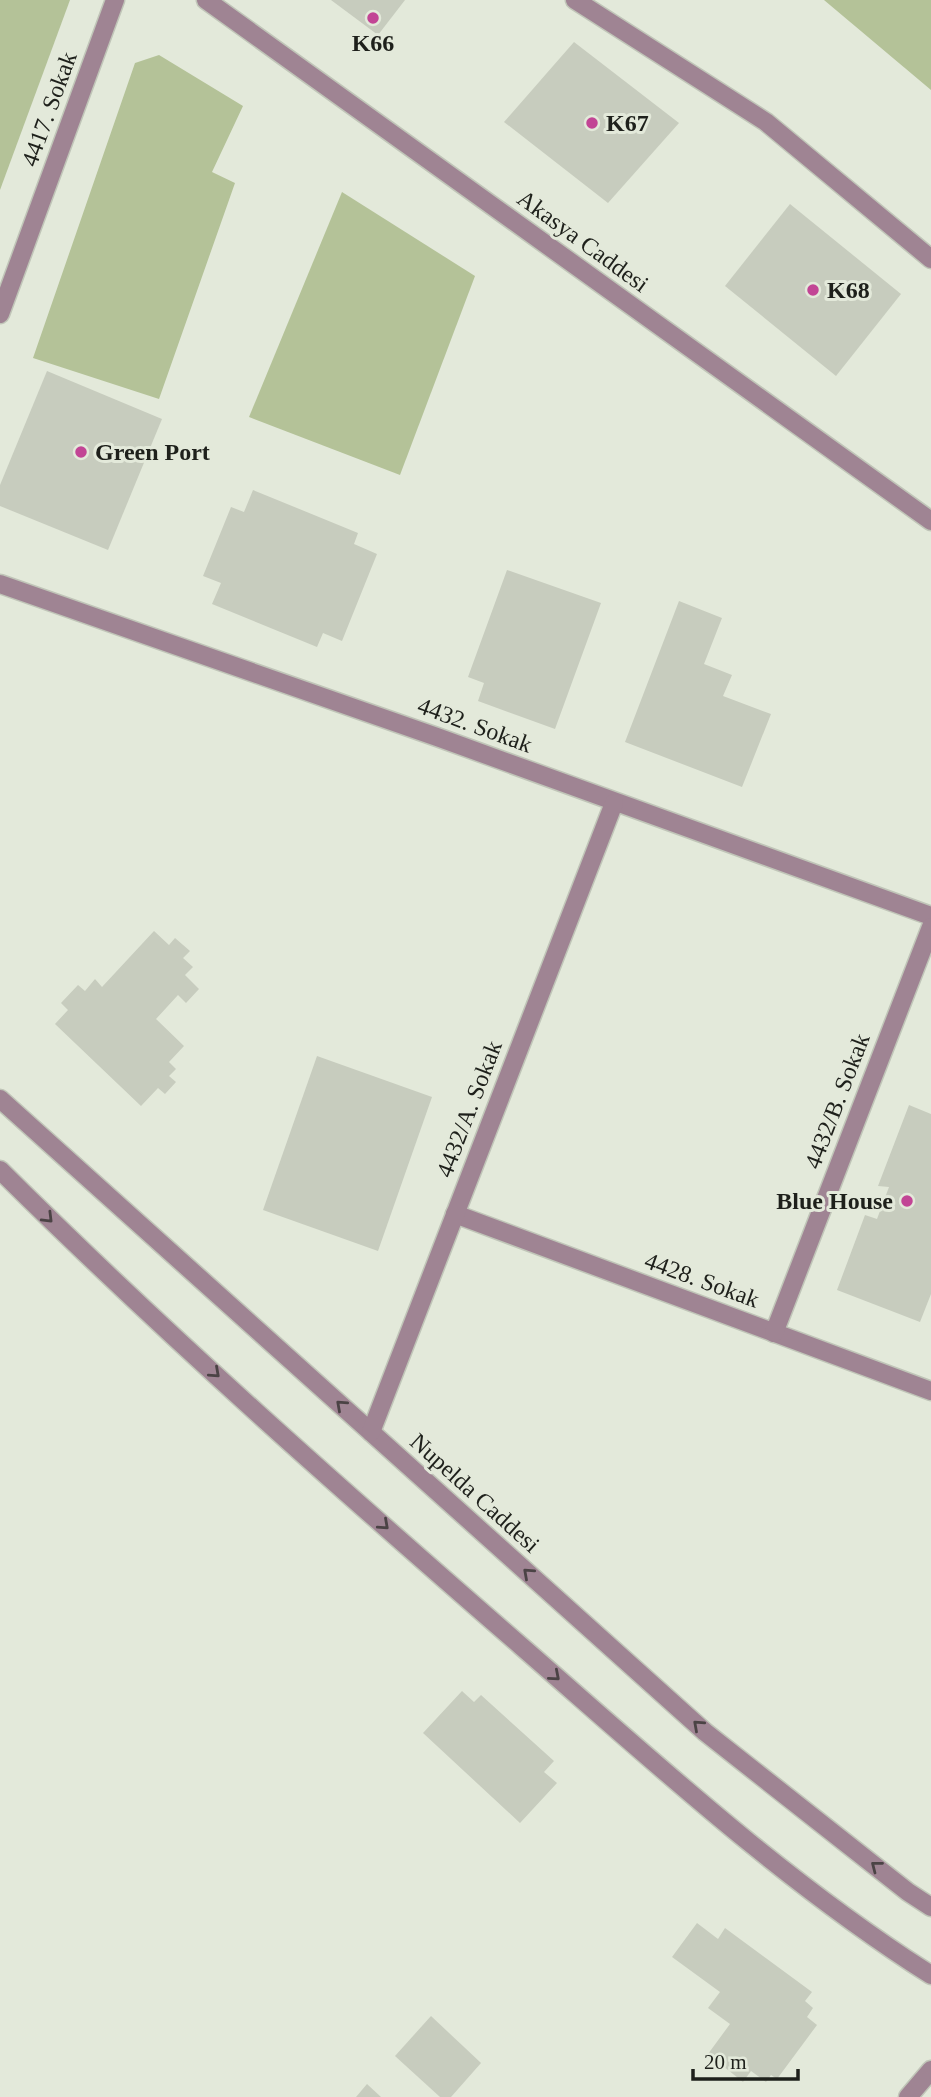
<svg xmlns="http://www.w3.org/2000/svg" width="931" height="2097" viewBox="0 0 931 2097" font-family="'Times New Roman',serif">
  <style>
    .green { fill: #b4c298 }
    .building { fill: #c7ccbe }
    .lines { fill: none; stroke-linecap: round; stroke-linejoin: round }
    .minor-casing { stroke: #c0c5b8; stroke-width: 21 }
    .minor { stroke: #9f8493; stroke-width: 18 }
    .oneway { stroke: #4b4345 }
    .poi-dot { fill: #c24595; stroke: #e3e9da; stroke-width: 2.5 }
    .labels { text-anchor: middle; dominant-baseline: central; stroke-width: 6; stroke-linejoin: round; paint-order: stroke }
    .poi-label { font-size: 24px; font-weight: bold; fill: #1e201b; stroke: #e3e9da; text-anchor: start }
    .street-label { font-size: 24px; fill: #1e201b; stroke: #e3e9da }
  </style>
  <rect width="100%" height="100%" fill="#e3e9da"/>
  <g class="green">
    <path d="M0,0H70L0,190Z"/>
    <path d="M824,0H931V90Z"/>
    <path d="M159,55L243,106L212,172L235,183L159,399L33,358L135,63Z"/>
    <path d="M342,192L475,276L400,475L249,417Z"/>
  </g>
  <g class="building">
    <path d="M331,0H405L378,35Z"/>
    <path d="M574,42L679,123L608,203L504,122Z"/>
    <path d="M790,204L901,294L836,376L725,286Z"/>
    <path d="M47,371L162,419L108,550L0,506V485Z"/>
    <path d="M253,490L358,533L354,544L377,554L342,641L323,633L317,647L212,604L221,583L203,576L231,507L244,512Z"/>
    <path d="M507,570L601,603L555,729L478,701L484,683L468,677Z"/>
    <path d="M679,601L722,618L704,664L732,675L723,696L771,714L742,787L625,742Z"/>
    <path d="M154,931L169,945L175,938L190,951L183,958L193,967L185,975L199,989L186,1003L178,995L156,1019L184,1046L169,1062L176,1069L169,1076L176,1082L165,1094L158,1088L141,1106L55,1024L68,1010L61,1003L78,985L85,991L95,979L102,987Z"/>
    <path d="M317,1056L432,1097L378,1251L263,1210Z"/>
    <path d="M909,1105L931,1114V1294L920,1322L837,1290L865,1215L877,1219L889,1187L878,1186Z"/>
    <path d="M462,1691L474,1702L481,1695L554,1761L544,1772L557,1783L520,1823L423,1733Z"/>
    <path d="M697,1923L718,1939L725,1928L812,1992L805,2001L813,2008L807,2017L817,2025L777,2079L771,2075L766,2082L751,2071L743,2082L708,2054L730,2024L708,2008L720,1992L672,1957Z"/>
    <path d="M431,2016L481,2063L451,2097H440L395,2056Z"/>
    <path d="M367,2084L381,2097H356Z"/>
  </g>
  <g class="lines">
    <g class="minor-casing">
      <g id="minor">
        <path d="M206,0L931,521"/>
        <path d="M575,0L766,122L931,259"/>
        <path d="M0,314L115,0"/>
        <path d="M0,584L437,737L931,916"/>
        <path d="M0,1099L705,1732L908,1892L931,1907"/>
        <path d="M0,1170C167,1336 344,1492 521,1646C653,1761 783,1881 931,1975"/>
        <path d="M455,1214L931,1391"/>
        <path d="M774,1333L931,927"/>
        <path d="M371,1432L614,803"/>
        <path d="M908,2097L931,2070"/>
      </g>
    </g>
    <use href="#minor" class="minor"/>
  </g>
  <defs><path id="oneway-chevron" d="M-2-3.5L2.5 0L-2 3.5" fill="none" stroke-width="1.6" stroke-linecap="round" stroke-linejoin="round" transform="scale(1.75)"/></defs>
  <g class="oneway">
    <use href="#oneway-chevron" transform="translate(48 1218) rotate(45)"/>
    <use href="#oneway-chevron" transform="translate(215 1373) rotate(42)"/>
    <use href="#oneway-chevron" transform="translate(341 1405) rotate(-138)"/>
    <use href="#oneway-chevron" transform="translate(384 1525) rotate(42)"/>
    <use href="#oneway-chevron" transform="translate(528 1573) rotate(-138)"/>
    <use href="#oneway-chevron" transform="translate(555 1676) rotate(41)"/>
    <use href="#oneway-chevron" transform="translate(698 1725) rotate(-138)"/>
    <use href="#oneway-chevron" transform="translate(876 1866) rotate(-142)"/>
  </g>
  <g class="poi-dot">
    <circle cx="373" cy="18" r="7"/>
    <circle cx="592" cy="123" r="7"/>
    <circle cx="813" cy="290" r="7"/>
    <circle cx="81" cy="452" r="7"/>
    <circle cx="907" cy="1201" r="7"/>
  </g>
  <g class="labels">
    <g class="poi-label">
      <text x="373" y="43" text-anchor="middle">K66</text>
      <text x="606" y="123">K67</text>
      <text x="827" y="290">K68</text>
      <text x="95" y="452">Green Port</text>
      <text x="893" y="1201" text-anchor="end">Blue House</text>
    </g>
    <g class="street-label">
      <text transform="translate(49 109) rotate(-70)">4417. Sokak</text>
      <text transform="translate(583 241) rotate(36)">Akasya Caddesi</text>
      <text transform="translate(475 725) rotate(20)">4432. Sokak</text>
      <text transform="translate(837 1101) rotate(-69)">4432/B. Sokak</text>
      <text transform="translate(469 1109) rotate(-69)">4432/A. Sokak</text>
      <text transform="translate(702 1280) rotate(20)">4428. Sokak</text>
      <text transform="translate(475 1493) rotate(42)">Nupelda Caddesi</text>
    </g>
  </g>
  <path d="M693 2069v10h105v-10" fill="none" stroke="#1e201b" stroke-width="3.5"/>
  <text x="704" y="2069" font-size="21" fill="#1e201b" stroke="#e3e9da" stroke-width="5" paint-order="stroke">20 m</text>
</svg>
